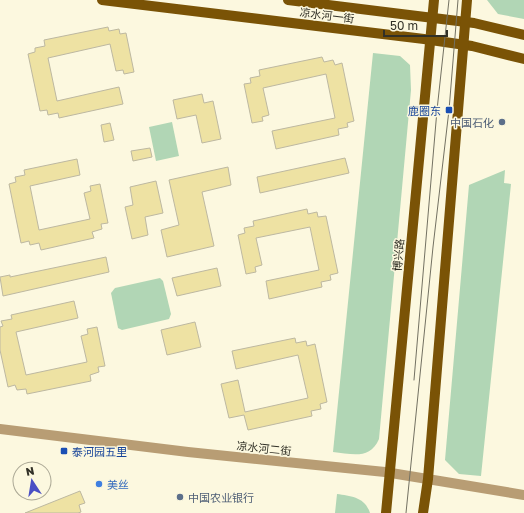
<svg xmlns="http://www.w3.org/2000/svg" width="524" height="513" viewBox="0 0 524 513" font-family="'Golos Text','Noto Sans SC',sans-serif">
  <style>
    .green { fill: #b1d6b5 }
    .building { fill: #eee2a3; stroke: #bdb8a1 }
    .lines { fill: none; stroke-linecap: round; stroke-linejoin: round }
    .minor { stroke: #b89d74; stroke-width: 10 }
    .major { stroke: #7a5306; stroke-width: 10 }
    .tram { stroke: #737162; stroke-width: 1 }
    .transit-dot { fill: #1a4fb4; stroke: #fcf8df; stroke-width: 1.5 }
    .service-dot { fill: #5c6f8a; stroke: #fcf8df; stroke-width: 1.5 }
    .shop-dot { fill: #3f7fe0; stroke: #fcf8df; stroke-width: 1.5 }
    .labels { text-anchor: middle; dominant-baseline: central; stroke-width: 3; stroke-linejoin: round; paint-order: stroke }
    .street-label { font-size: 11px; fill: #313026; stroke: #fcf8df }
    .transit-label { font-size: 11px; fill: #164399; stroke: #fcf8df; text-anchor: end }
    .service-label { font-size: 11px; fill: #4e5e75; stroke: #fcf8df; text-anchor: end }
    .shop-label { font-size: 11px; fill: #366cbe; stroke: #fcf8df; text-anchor: start }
  </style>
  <rect width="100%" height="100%" fill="#fcf8df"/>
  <g class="green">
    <path d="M487,0H524V19L498,14Z"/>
    <path d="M373,53L400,56L410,65L411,90L379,439C370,460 352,454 333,452Z"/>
    <path d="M172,122L179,156L156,161L149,127Z"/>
    <path d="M505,170L504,183L511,184L481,476L459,474L445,460L469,185Z"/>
    <path d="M160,278L163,281L171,314L169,319L122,330L118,328L111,293L115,288Z"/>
    <path d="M337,494C351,496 365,497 370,513H335Z"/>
  </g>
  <g class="building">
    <path d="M108,27L109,31L119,29L120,34L126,33L134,72L124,74L123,70L116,71L110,44L48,58L57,101L119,87L123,104L59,118L58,113L48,115L47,110L40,111L28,54L35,52V48L45,46L44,40Z"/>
    <path d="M322,57L324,62L333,60L335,65L342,63L354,121L347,123L348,127L338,129L339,135L276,149L272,131L335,118L326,74L263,88L269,115L262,117L263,121L252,123L244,84L251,83L250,78L260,76L259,70Z"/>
    <path d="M202,94L204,103L213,101L221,139L202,143L196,115L177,119L173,100Z"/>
    <path d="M110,123L114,140L104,142L101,125Z"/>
    <path d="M150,148L152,157L133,161L131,151Z"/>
    <path d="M345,158L349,173L260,193L257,177Z"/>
    <path d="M77,159L80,175L30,186L39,230L90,219L84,193L91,191L90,186L100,184L108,223L101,224L102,229L92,232L94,238L41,250L39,243L30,245L29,241L21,243L9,184L16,182L15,177L25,175L24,170Z"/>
    <path d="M228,167L231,185L202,192L214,246L167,257L161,230L179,225L169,180Z"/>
    <path d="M156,181L163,213L145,217L148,235L132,239L125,207L133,205L130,187Z"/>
    <path d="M307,209L308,214L317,212L318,217L326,216L338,273L330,275L331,280L321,282L322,287L269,299L266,281L319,270L310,227L256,238L262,265L255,267L256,272L246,274L238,235L245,233L244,228L254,226L253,221Z"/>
    <path d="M106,257L109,272L3,296L0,277L10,275V277Z"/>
    <path d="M217,268L221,286L177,296L172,278Z"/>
    <path d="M74,301L78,318L16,332L26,375L87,362L81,336L88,334L87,329L97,327L105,366L98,367L99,372L90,375L91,381L27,394L26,389L17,390L15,385L8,387L0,350V327L3,326L1,321L12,319L11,315Z"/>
    <path d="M195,322L201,347L167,355L161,330Z"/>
    <path d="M295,338L296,343L306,341L307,346L315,344L327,402L320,404L321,409L311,411L312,416L248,430L244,415L229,418L221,384L238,380L245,412L308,398L298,355L236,369L232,351Z"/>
    <path d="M80,491L85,503L79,505L81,512L78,513H25Z"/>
  </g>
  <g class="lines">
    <path class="minor" d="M0,429L188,452L385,472L524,495"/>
    <g class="major">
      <path d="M102,0L424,39L472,46L524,59"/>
      <path d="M288,0L474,23L524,35"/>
      <path d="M386,513L434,0"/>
      <path d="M423,513L428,479L467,0"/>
    </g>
    <g class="tram">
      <path d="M414,380L437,110L449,0"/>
      <path d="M406,513L433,247L449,110L458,0"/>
    </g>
  </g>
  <g class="transit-dot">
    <rect x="445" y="106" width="8" height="8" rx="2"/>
    <rect x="60" y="447" width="8" height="8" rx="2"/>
  </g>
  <g class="service-dot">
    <circle cx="502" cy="122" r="4"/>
    <circle cx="180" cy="497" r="4"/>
  </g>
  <circle class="shop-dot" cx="99" cy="484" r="4"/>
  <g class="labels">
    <g class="street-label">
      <text transform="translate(327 15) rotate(7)">凉水河一街</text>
      <text transform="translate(398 255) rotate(-85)">博兴路</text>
      <text transform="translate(264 448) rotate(6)">凉水河二街</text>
    </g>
    <g class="transit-label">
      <text x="441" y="110">鹿圈东</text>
      <text x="72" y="451" text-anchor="start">泰河园五里</text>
    </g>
    <g class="service-label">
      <text x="494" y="122">中国石化</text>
      <text x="188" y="497" text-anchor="start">中国农业银行</text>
    </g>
    <g class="shop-label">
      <text x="107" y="484">美丝</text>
    </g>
  </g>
  <g transform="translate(32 481) rotate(348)"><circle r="19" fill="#fcf8df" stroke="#aba895"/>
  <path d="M0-3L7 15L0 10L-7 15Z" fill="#4a4fc4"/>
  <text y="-6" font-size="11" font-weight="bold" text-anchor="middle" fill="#313026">N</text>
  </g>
  <path d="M384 30v6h63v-6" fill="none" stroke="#313026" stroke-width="2"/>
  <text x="390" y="30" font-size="12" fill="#313026" stroke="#fcf8df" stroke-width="3" paint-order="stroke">50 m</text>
</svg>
